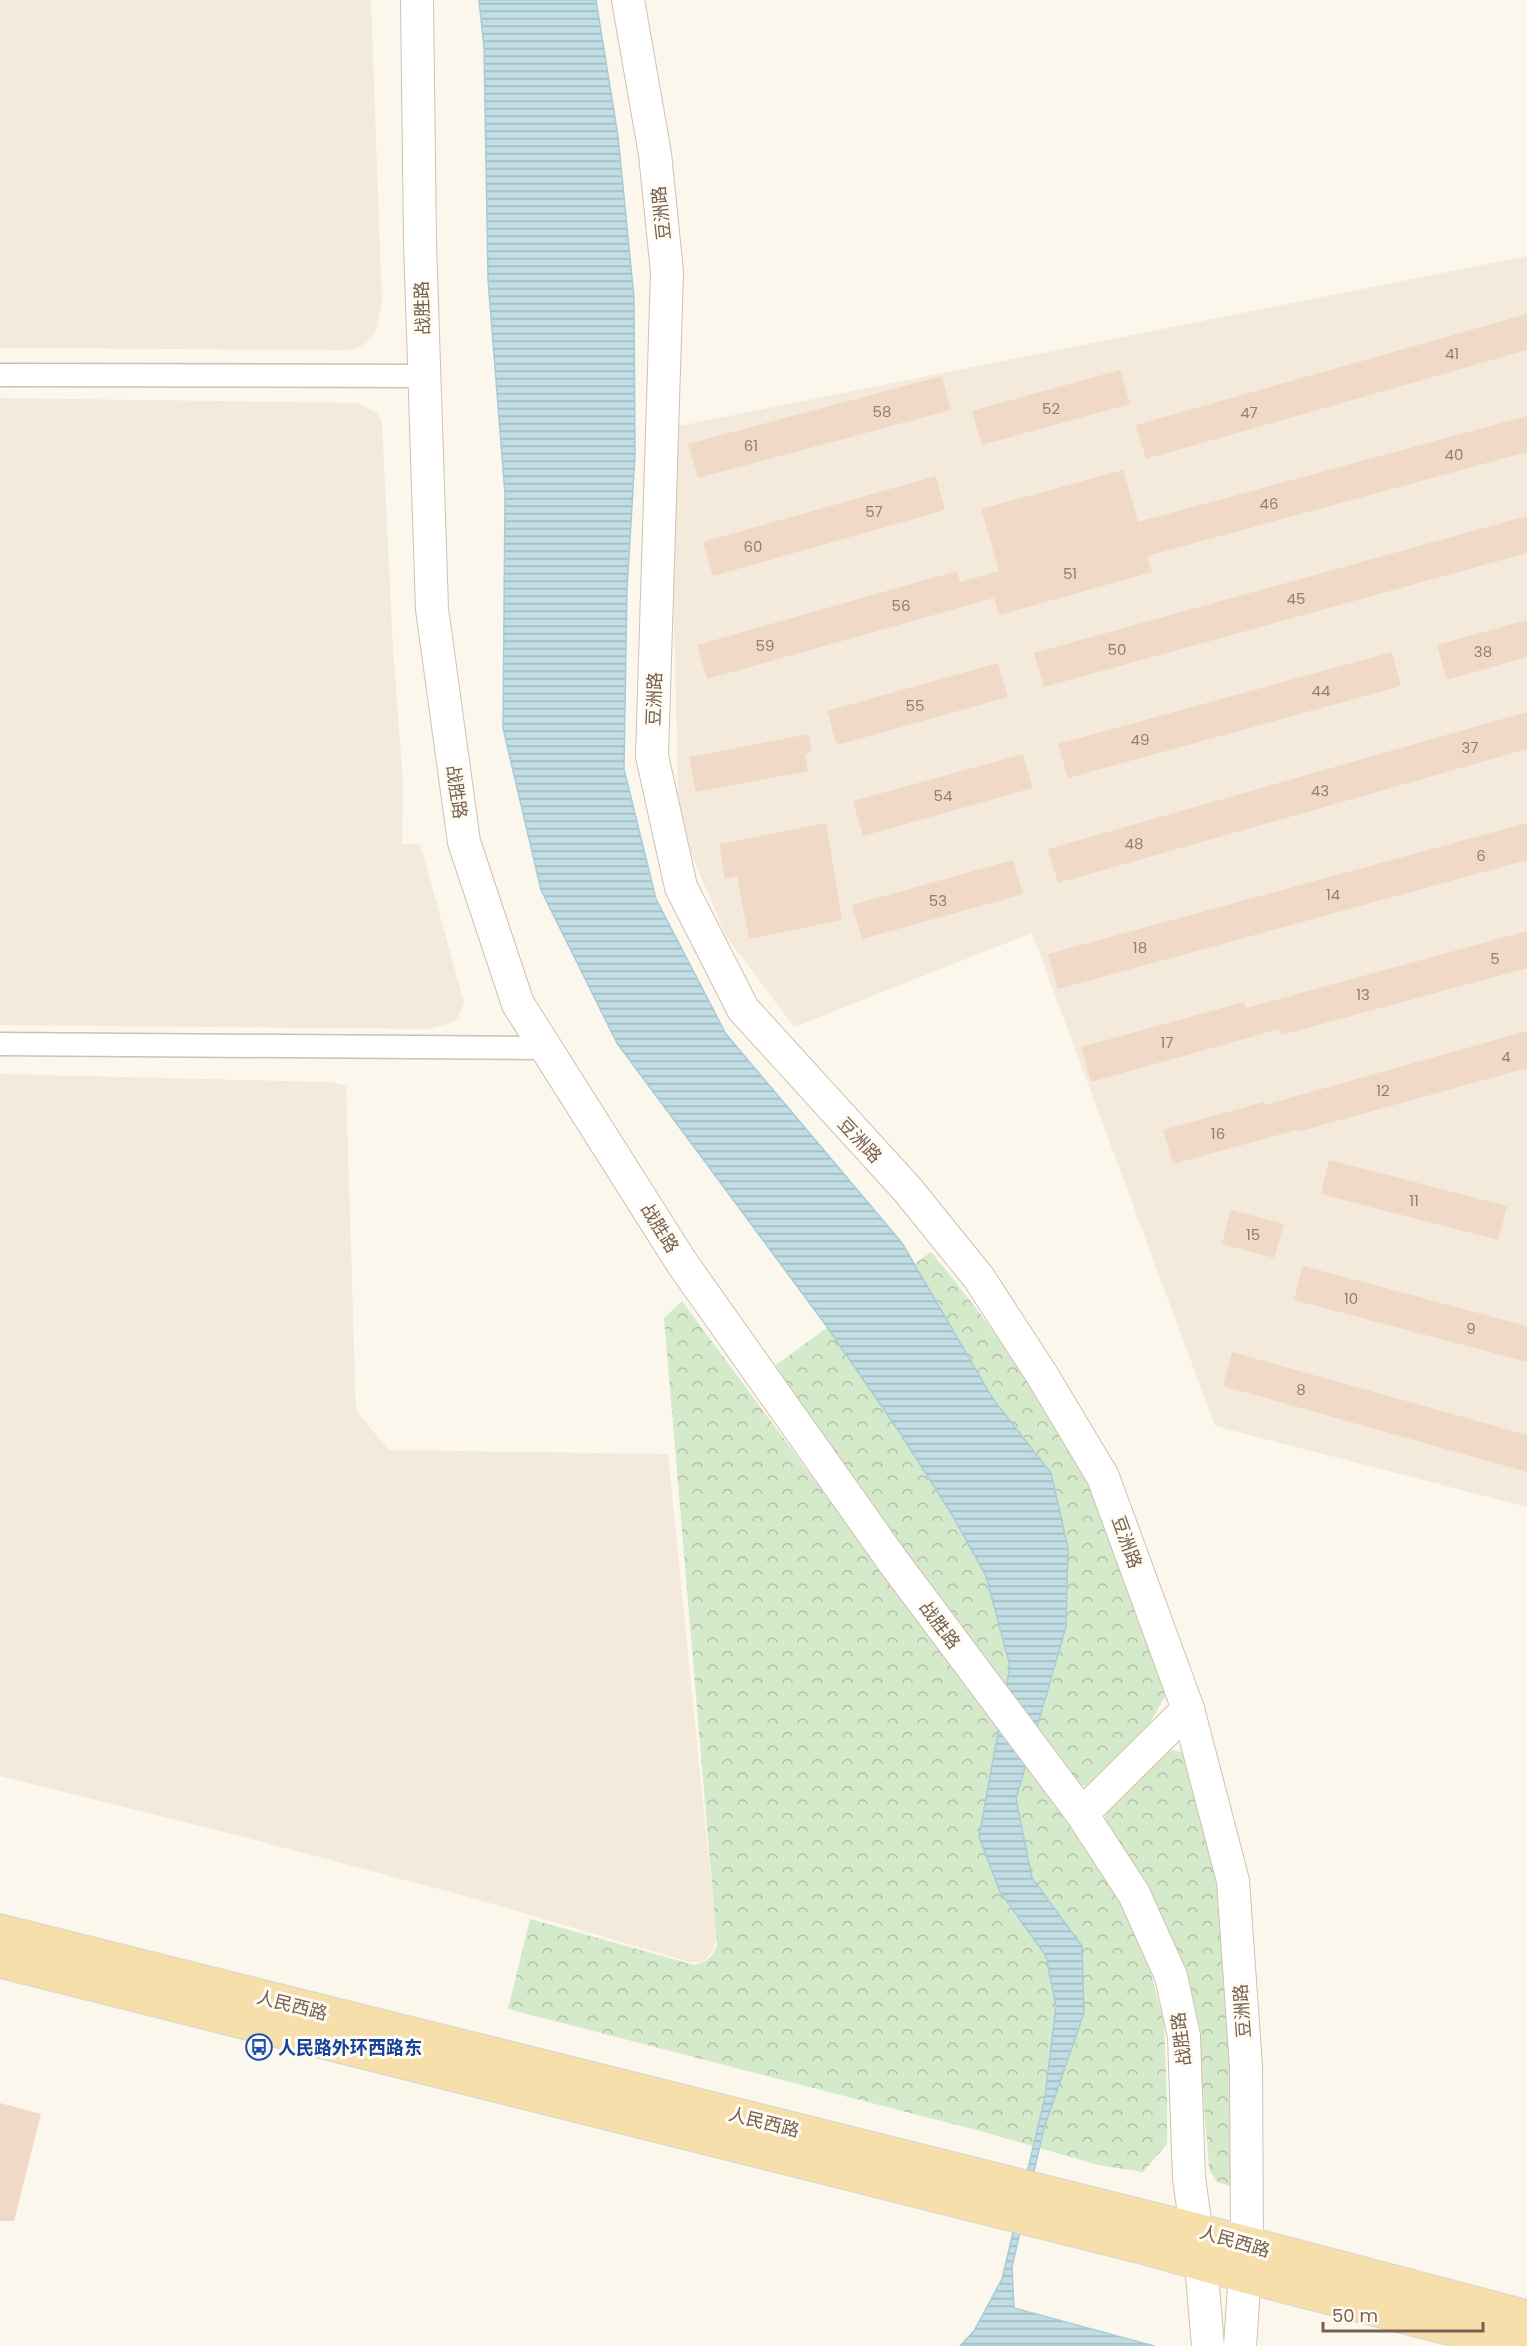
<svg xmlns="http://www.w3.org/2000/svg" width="1527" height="2346" viewBox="0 0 1527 2346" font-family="Poppins,'Noto Sans SC',sans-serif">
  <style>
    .residential { fill: #f3eadb }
    .forest { fill: url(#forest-crowns) }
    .water { fill: url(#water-rules); stroke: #a8ccd7; stroke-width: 1.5 }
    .building { fill: #f0d9c6 }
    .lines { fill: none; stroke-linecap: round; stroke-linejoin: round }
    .street-casing { stroke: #cec0b2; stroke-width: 25 }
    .secondary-casing { stroke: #d1c1b0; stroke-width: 34 }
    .primary-casing { stroke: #d9d2ce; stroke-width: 35 }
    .street { stroke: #fff; stroke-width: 22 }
    .secondary { stroke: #fff; stroke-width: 32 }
    .primary { stroke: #f6dfaa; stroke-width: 33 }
    .labels { text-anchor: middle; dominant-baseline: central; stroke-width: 6; stroke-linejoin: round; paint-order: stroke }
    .number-label { font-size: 15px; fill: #957e6e }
    .street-label { font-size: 18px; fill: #776050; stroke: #fefbf3 }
    .transit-label { font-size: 18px; font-weight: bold; fill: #164399; stroke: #fefbf3; text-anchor: start }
  </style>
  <defs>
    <pattern id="forest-crowns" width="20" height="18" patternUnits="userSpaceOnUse" patternTransform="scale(1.5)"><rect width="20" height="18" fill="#d5eacb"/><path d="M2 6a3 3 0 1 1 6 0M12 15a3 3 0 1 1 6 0" fill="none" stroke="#b2c1a7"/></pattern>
    <pattern id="water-rules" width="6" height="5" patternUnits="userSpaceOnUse" patternTransform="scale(1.5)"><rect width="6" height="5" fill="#c1dee5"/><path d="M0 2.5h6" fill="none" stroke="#a2b7bc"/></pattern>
  </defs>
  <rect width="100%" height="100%" fill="#fcf7ed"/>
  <g class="residential">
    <path d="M0,0H371L382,304L377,328L371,338L361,346L349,350L0,348Z"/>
    <path d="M1527,256V1507L1215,1426L1032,933L794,1027L726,936L679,825L669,428Z"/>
    <path d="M0,398L358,403L378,414L382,422L393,649L403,781L402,844H420L464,1002L459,1016L453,1022L429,1029L0,1025Z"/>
    <path d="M0,1074L330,1082L346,1086L356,1411L389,1450L668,1454L716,1932L714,1949L706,1959L701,1962H689L476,1899L236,1835L0,1776Z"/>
  </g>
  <g class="forest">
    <path d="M931,1252C999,1333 1060,1423 1105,1520C1130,1574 1147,1634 1168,1691L1150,1723L1087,1786L1080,1785L769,1370Z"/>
    <path d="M682,1301L1042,1788L1106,1878L1131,1922L1150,1969L1164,2023L1167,2101V2144L1143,2172L1098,2165L980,2131L508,2009L530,1919L694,1965C707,1962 712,1958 717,1945L664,1318Z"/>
    <path d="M1168,1749L1185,1753C1192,1777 1203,1802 1208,1827C1230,1946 1231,2067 1231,2187L1216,2181L1209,2169L1200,2057L1150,1895L1105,1818L1106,1809Z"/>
  </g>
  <path class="water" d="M479,0H596L618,136L634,298L635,457L627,588L624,769L656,899L726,1034L902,1243L993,1399L1051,1473L1068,1548L1066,1627L1016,1799L1032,1878L1082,1946L1084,2013L1044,2128L1012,2267L1014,2308L1154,2346H960L974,2331L1002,2279L1045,2097L1056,2006L1046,1956L1000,1892L979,1837L1010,1666L986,1576L951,1513L900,1433L825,1324L617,1043L541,890L503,728L505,494L488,280L484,47Z"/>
  <g class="building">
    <path d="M1527,314V350L1146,459L1136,425Z"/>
    <path d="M1120,370L1130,404L982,445L972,411Z"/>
    <path d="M942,376L951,410L698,478L688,444Z"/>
    <path d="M1527,416V452L1147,556L1152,572L999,615L994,598L707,679L697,645L957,571L960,582L999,571L981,509L1123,470L1138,522Z"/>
    <path d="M936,476L945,510L713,576L703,542Z"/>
    <path d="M1527,516V553L1044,687L1034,653Z"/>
    <path d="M1527,620V657L1447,680L1437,645Z"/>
    <path d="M1392,652L1401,686L1068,778L1058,744Z"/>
    <path d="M998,663L1008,697L837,745L827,711Z"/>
    <path d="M1527,712V749L1058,883L1048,849Z"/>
    <path d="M809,734L812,752L805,754L808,771L696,792L689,757Z"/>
    <path d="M1023,754L1033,788L863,836L853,801Z"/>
    <path d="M826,823L842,920L749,939L737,876L725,879L719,844Z"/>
    <path d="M1527,823V860L1058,989L1048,954Z"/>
    <path d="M1013,860L1023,894L862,939L852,905Z"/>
    <path d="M1527,931V968L1281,1035L1279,1029L1091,1082L1081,1047L1244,1002L1246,1008Z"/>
    <path d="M1527,1031V1068L1297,1132L1296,1130L1173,1164L1163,1130L1264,1102L1265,1105Z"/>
    <path d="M1329,1160L1507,1206L1498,1240L1321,1194Z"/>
    <path d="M1231,1210L1284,1224L1274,1258L1222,1244Z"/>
    <path d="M1303,1266L1527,1326V1362L1294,1300Z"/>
    <path d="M1232,1352L1527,1435V1472L1223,1386Z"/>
    <path d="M0,2103L41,2114L14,2221H0Z"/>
  </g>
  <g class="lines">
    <g class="street-casing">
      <g id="street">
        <path d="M0,375L424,376"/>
        <path d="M0,1044L546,1048"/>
      </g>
    </g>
    <g class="secondary-casing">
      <g id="secondary">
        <path d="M417,0L420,242L432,609L464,842L518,1004L682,1263L892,1560L1082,1814L1134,1894L1171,1976L1184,2036L1189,2178L1201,2264L1208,2346"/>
        <path d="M628,0L655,154L667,272L652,756L681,887L743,1009L907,1189L979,1278L1042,1375L1103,1477L1188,1709L1233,1881L1246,2067L1247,2245L1240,2346"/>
        <path d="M1082,1814L1188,1709"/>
      </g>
    </g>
    <g class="primary-casing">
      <g id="primary">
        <path d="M0,1931L1197,2230L1527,2317"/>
        <path d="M0,1961L1142,2247L1245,2276L1518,2346"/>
      </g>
    </g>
    <use href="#street" class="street"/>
    <use href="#secondary" class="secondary"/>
    <use href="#primary" class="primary"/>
  </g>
  <defs>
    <g id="bus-ring" transform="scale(1.35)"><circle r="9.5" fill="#fefbf3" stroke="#1a4fb4" stroke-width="1.5"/><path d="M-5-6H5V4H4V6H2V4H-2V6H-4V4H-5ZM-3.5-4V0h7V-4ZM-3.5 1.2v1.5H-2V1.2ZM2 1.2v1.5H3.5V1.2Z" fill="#1a4fb4"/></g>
  </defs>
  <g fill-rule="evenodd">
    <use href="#bus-ring" x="259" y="2047"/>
  </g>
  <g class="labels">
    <g class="number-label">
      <text x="1452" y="353">41</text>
      <text x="1051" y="408">52</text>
      <text x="882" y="411">58</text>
      <text x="1249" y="412">47</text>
      <text x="751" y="445">61</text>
      <text x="1454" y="454">40</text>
      <text x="1269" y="503">46</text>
      <text x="874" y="511">57</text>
      <text x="753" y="546">60</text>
      <text x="1070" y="573">51</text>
      <text x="1296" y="598">45</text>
      <text x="901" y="605">56</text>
      <text x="765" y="645">59</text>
      <text x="1117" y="649">50</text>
      <text x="1483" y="651">38</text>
      <text x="1321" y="690">44</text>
      <text x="915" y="705">55</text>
      <text x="1140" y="739">49</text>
      <text x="1470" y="747">37</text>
      <text x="1320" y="790">43</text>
      <text x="943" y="795">54</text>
      <text x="1134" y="843">48</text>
      <text x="1481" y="855">6</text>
      <text x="1333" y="894">14</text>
      <text x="938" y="900">53</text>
      <text x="1140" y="947">18</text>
      <text x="1495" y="958">5</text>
      <text x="1363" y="994">13</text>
      <text x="1167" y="1042">17</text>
      <text x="1506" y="1056">4</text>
      <text x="1383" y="1090">12</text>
      <text x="1218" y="1133">16</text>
      <text x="1414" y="1200">11</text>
      <text x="1253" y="1234">15</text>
      <text x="1351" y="1298">10</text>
      <text x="1471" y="1328">9</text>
      <text x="1301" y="1389">8</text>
    </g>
    <g class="street-label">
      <text transform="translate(661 213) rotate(-96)">豆洲路</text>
      <text transform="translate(422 308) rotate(-92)">战胜路</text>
      <text transform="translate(654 699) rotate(-88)">豆洲路</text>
      <text transform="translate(457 792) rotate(82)">战胜路</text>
      <text transform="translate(860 1140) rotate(47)">豆洲路</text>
      <text transform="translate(660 1228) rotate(58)">战胜路</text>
      <text transform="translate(1127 1542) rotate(70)">豆洲路</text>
      <text transform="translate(940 1625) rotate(53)">战胜路</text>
      <text transform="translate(292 2005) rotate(14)">人民西路</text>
      <text transform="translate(1242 2011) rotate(-94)">豆洲路</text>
      <text transform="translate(1181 2039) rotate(-97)">战胜路</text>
      <text transform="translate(764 2122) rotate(14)">人民西路</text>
      <text transform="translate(1235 2241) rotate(16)">人民西路</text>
    </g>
    <g class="transit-label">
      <text x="278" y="2047">人民路外环西路东</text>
    </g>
  </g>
  <path d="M1323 2322v9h160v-9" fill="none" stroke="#776050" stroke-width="3"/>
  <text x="1332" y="2322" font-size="18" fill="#776050" stroke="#fefbf3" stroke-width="4.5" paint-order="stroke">50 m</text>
</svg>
